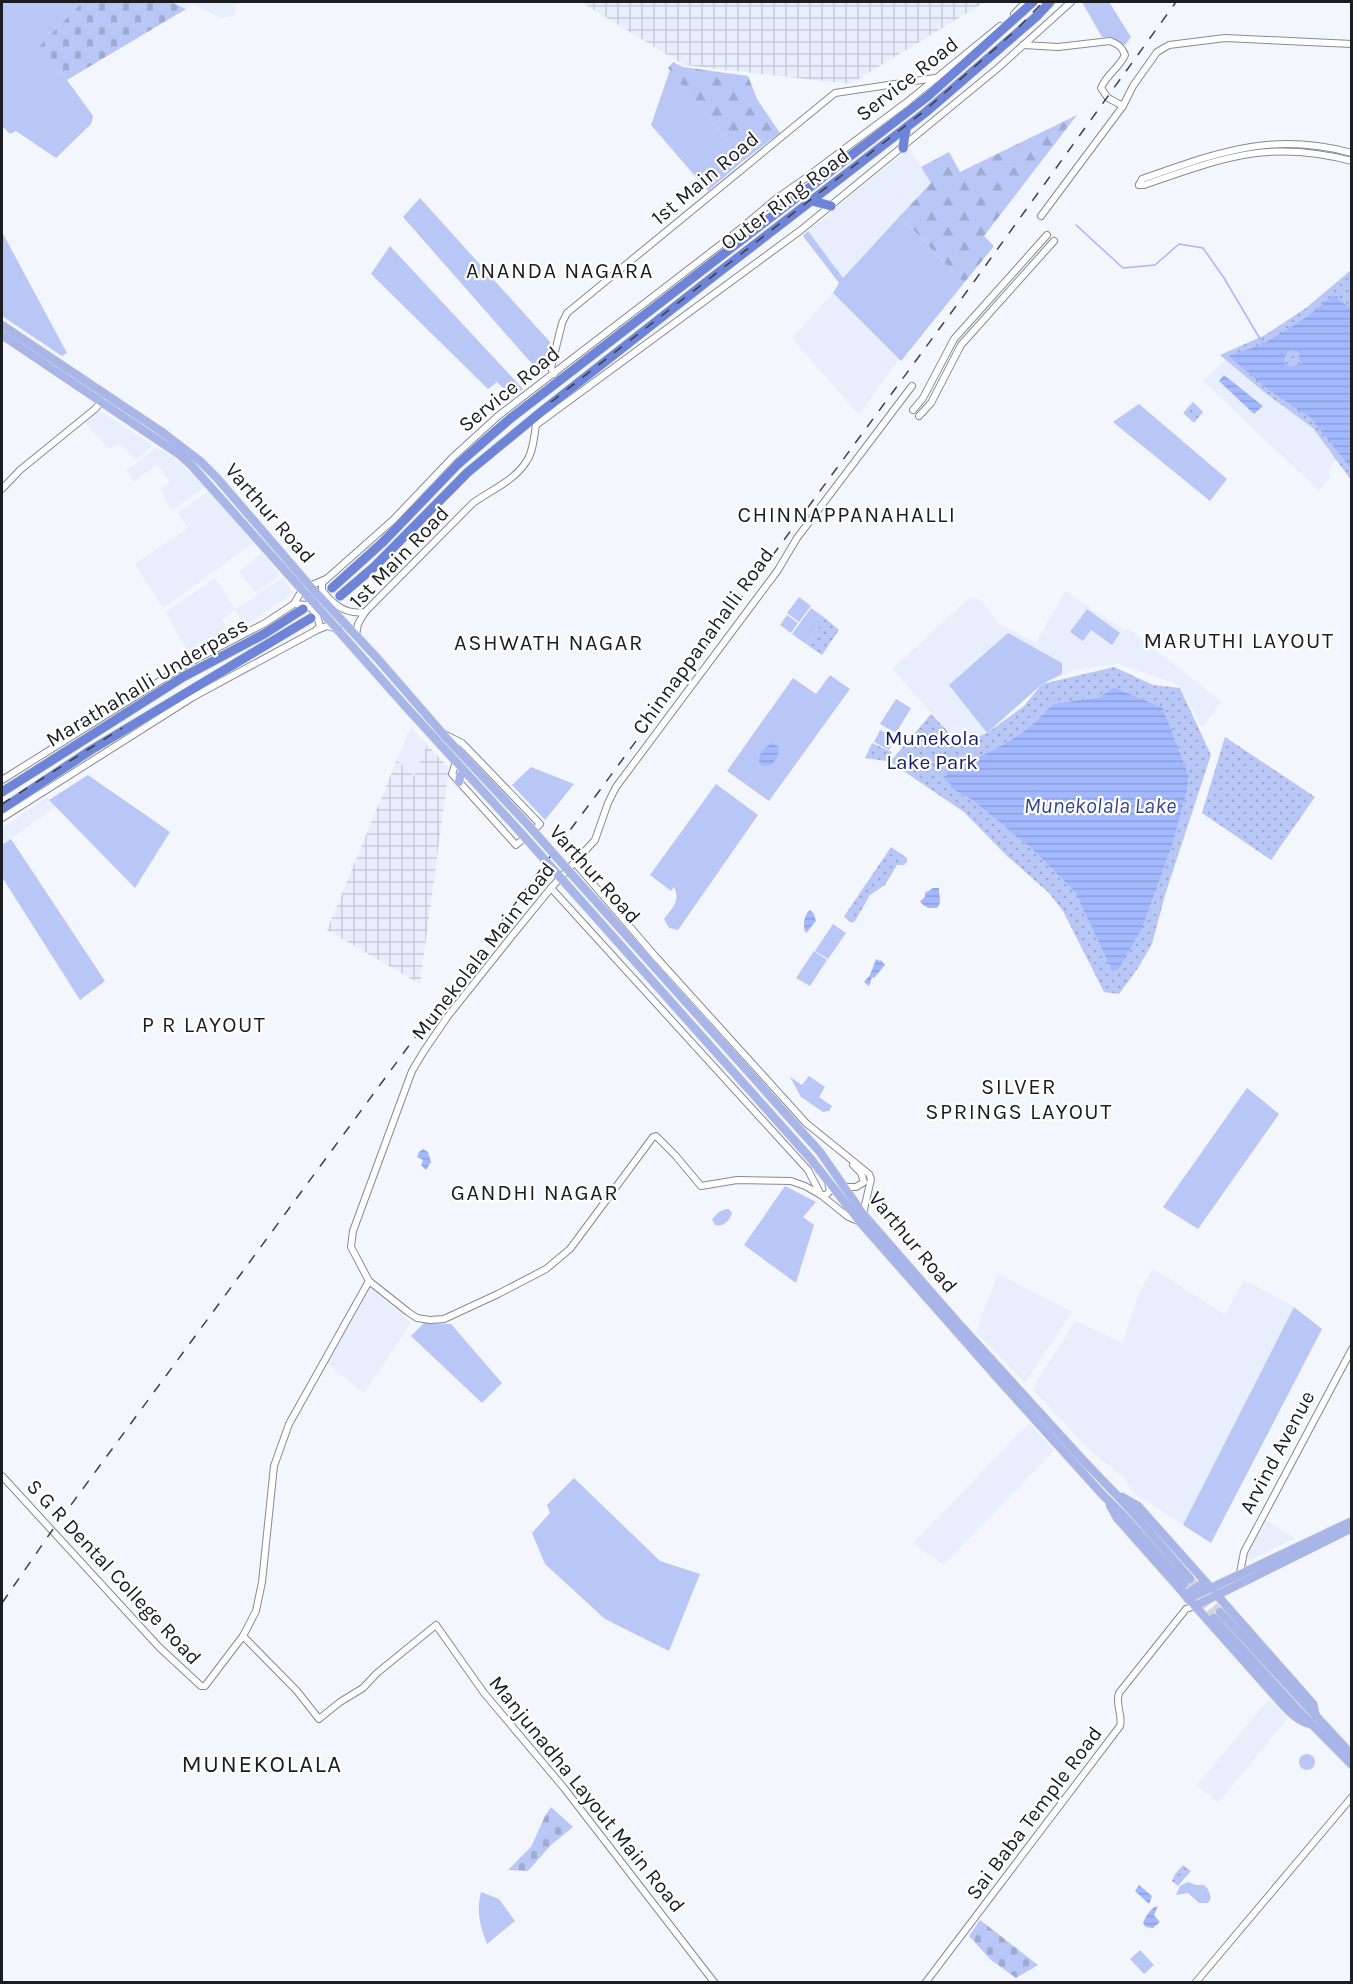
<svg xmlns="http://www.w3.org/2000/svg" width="1353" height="1984" viewBox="0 0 1353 1984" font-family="Karla,sans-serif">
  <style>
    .built { fill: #e9eefd }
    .industrial { fill: url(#industrial-grid) }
    .green { fill: #b8c7f5 }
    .forest { fill: url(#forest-firs) }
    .cemetery { fill: url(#cemetery-stones) }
    .park { fill: url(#park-dots); fill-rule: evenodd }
    .water { fill: url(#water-rules); fill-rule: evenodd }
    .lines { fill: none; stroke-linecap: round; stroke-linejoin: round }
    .stream { stroke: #a3b8fe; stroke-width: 1.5 }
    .major-tunnel { stroke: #d3d5dc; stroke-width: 8; stroke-dasharray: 8 4; stroke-linecap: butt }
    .minor-casing { stroke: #878a94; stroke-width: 8 }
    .major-casing { stroke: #d1d2d2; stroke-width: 9 }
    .highway-casing { stroke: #d1d2d2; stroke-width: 10 }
    .minor { stroke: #fff; stroke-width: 6 }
    .major { stroke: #a8b5e8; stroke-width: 8 }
    .highway { stroke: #6e84d8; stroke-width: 9 }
    .rail { stroke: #3d3f43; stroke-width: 1.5; stroke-dasharray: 10 10; stroke-linecap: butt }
    .major-bridge-casing { stroke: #d1d2d2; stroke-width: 9; stroke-linecap: butt }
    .major-bridge { stroke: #a8b5e8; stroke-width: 8 }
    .labels { text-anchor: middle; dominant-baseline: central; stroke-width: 4.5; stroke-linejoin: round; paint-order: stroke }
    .street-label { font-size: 21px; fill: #1b1d20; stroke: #fff }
    .park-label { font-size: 21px; fill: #151c69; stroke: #fff }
    .neighbourhood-label { font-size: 22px; letter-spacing: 1.5px; fill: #1b1d20; stroke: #fff }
    .water-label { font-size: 22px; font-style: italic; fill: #354695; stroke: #fff }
    .quarter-label { font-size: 24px; letter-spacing: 1.5px; fill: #1b1d20; stroke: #fff }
  </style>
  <defs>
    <pattern id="industrial-grid" width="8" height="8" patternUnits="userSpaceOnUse" patternTransform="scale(1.5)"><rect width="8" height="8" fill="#e9eefd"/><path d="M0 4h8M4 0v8" fill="none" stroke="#c7ccd9"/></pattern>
    <pattern id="forest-firs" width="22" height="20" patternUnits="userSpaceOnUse" patternTransform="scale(1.5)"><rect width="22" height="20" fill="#b8c7f5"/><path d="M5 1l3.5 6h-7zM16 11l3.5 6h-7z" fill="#9eaad2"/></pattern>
    <pattern id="cemetery-stones" width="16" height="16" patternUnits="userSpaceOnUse" patternTransform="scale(1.5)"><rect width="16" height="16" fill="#b8c7f5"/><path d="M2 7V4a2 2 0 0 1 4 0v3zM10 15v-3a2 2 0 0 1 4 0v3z" fill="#9eaad2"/></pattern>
    <pattern id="park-dots" width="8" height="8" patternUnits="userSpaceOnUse" patternTransform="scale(1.5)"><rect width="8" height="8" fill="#b8c7f5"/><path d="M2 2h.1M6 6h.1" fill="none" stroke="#9eaad2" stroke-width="1.8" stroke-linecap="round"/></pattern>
    <pattern id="water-rules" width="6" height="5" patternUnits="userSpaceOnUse" patternTransform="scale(1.5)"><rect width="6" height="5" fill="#a3b8fe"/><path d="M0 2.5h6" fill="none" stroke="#8c9ed9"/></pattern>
  </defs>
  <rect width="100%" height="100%" fill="#f4f6fd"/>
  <g class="built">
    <path d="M171,2H237L234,16L220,18L192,4L186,9Z"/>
    <path d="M909,148L931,183L843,279L808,231Z"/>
    <path d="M833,293L899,359L859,415L792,338Z"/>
    <path d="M1226,360L1264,392L1313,428L1336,459L1328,472L1331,476L1319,491L1203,381Z"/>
    <path d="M98,410L153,445L136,460L120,444L109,449L86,424Z"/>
    <path d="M157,447L174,458L205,487L172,511L160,489L170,482L157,464L134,482L126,471Z"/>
    <path d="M209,491L253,543L163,608L135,564L188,528L178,513Z"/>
    <path d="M262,553L280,575L256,593L239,572Z"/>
    <path d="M215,578L235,609L283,578L294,593L245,626L235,610L222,619L229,635L190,656L165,612Z"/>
    <path d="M1065,591L1124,630H1130L1222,702L1202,728L1179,685L1118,664L1075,670L1042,684L987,733L959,744L892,669L970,597L980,600L1000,624L1036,643Z"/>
    <path d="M411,726L427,745L414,777L397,760Z"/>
    <path d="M47,797L55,807L2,845V828Z"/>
    <path d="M1153,1268L1225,1315L1244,1280L1294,1307L1183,1525L1143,1499L1134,1495L1122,1476L1088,1449L1032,1389L1075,1321L1123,1343L1138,1295Z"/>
    <path d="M998,1274L1072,1312L1025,1383L976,1332Z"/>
    <path d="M369,1287L411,1323L364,1393L326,1363Z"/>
    <path d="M1029,1423L1054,1451L943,1565L913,1543Z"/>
    <path d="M1266,1520L1295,1538L1250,1560L1247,1556L1250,1548Z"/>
    <path d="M1269,1699L1288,1718L1218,1803L1197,1785Z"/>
  </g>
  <g class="industrial">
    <path d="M581,2H985L850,84L684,65Z"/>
    <path d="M427,745L449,768L420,984L327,930L397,760L414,776Z"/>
  </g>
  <g class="green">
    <path d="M2,2H83L39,48L67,80L93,116L91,124L56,158L16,131L10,134L2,126Z"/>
    <path d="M1082,2H1109L1131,37L1125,45L1111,37H1102Z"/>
    <path d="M670,70L743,161L708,191L651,125Z"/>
    <path d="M420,198L550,342L544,371L541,374L403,217Z"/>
    <path d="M900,216L964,283L901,361L833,293L839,283L803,236L808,231L843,278Z"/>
    <path d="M2,232L67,353L62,356L2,316Z"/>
    <path d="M390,246L523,389L512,397L497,382L488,389L371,274Z"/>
    <path d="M1139,404L1227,479L1210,501L1113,422Z"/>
    <path d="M799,597L811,606L799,622L787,613Z"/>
    <path d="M811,608L825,618L806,644L792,634Z"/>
    <path d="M1087,609L1120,633L1112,645L1091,630L1083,641L1070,632Z"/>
    <path d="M787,615L798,623L791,633L780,625Z"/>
    <path d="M1008,633L1062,663V674L1042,684L987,733L949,685Z"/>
    <path d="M830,675L850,689L769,801L727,771L793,678L816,694Z"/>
    <path d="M896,699L911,708L896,733L880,724Z"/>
    <path d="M880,730L896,738L889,750L874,742Z"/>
    <path d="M531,767L574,784L545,820L512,785Z"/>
    <path d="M88,775L170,832L135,888L49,800Z"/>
    <path d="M716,784L758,815L678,930L669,928L664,919C672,908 681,901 674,887L671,891L650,875Z"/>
    <path d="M11,839L105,981L80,1000L2,877V845Z"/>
    <path d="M833,924L846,933L828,959L815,951Z"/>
    <path d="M814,951L827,960L810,986L796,978Z"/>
    <path d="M809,1076L825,1087L819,1097L832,1106L829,1111L823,1112L801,1097L790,1077L802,1085Z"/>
    <path d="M1247,1088L1279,1114L1198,1229L1163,1207Z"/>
    <path d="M785,1186L816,1202L803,1217L814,1225L796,1283L744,1245Z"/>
    <path d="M726,1209H729L732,1213C730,1221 723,1227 715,1225L712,1219L719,1212Z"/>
    <path d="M1294,1307L1322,1329L1211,1543L1183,1525Z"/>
    <path d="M424,1323L451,1324L502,1383L482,1403L411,1336Z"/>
    <path d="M574,1478L660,1561L700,1574L669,1651L605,1619L545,1564L532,1533L550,1513L547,1505Z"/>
    <circle cx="1307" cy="1762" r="8"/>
    <path d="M1188,1882L1196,1885H1204L1208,1889L1211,1898L1208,1903H1199L1188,1893L1176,1895L1180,1886Z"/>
    <path d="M481,1892L499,1899L515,1921L487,1944C480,1926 476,1911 481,1892Z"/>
    <path d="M1140,1950L1154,1965L1144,1974L1130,1959Z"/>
  </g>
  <g class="forest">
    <path d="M673,62L683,67L748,76L757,99L780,133L743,161L668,68Z"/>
    <path d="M1077,115L984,236L994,246L964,283L900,216L931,183L921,167L949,152L960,172Z"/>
  </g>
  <g class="cemetery">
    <path d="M83,2H171L186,9L67,80L38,48Z"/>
    <path d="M551,1807L573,1827L551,1845L528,1871L508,1870L531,1847L545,1816Z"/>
    <path d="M980,1920L1038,1965L1016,1978L991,1960L969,1936Z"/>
  </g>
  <g class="park">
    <path d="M1351,270V480L1313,428L1264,392L1220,355L1265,335L1306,308Z"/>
    <path d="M1193,402L1203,412L1194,423L1183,413Z"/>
    <path d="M825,618L839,630L822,655L806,644Z"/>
    <path d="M1114,667L1153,685L1180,688L1211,755L1165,895L1152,944L1138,968L1119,994L1104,992L1063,911L1049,893L1006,855L964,812L890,762L931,714L960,744L987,733L1024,706L1042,684ZM1114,687L1163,708L1189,776L1187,791L1173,843L1143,926L1111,969L1075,892L1032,849L972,800L951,788L958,766C992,752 1029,734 1052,704L1100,697Z"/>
    <path d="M1225,737L1315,797L1271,860L1202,813Z"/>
    <path d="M872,743L892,752L886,761L865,758Z"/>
    <path d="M891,847L907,858V862L904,865H897L885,885L870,895L855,921L852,923L844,917L847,912Z"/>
    <path d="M1183,1865L1191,1871L1178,1886L1172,1881L1175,1874Z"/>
  </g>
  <g class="water">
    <path d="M1337,296L1341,302L1351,308V468L1311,418L1269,390L1229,356L1263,344L1278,335L1307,317L1331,297ZM1289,350L1300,352L1299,359L1303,363L1290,367L1285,364L1284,358Z"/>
    <path d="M1224,375L1263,406L1254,414L1219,381Z"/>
    <path d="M1114,687L1163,708L1189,776L1187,791L1173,843L1143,926L1118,970L1111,969L1075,892L1032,849L972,800L951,788V784L945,780L947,773L952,764L958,766C992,752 1029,734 1052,704L1100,697Z"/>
    <path d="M772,743L779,747C780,757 772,768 762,766L759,762C759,753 764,747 772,743Z"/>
    <path d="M933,888H939C938,895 943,901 937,908H928L922,904L920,901L925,897V893Z"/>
    <path d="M810,910L814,914L816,921L806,933C802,927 804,914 810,910Z"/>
    <path d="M876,959L880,961L881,960L885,965L874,978L872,977L869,986L864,982L870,975Z"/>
    <path d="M423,1149L428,1152L431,1162L426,1170L421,1165L423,1160L417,1157L419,1152Z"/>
    <path d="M1139,1885L1152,1896L1149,1904L1135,1891Z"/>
    <path d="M1158,1906L1154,1915L1160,1922L1153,1928L1146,1927L1143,1923C1146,1916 1151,1907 1158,1906Z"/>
  </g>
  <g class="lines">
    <path class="stream" d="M1076,225L1123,268L1155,265L1179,244L1203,248L1224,278L1263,344"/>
    <g class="major-tunnel">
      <path d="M1190,1579L1220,1612"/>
      <path d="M1184,1584L1214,1618"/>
    </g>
    <g class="minor-casing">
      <g id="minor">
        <path d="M1014,14L1026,2"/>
        <path d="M1023,45L1058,47L1110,41C1118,44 1122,47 1125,55C1119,68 1106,75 1101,88L1108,98L1123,106"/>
        <path d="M1139,185L1142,179C1217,153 1270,131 1352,153"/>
        <path d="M1139,185H1144C1223,158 1267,139 1352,161"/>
        <path d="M1041,216L1123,106L1133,86L1157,52L1169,45L1225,38L1352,44"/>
        <path d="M554,374L551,368L562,323L567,313L835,93L935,78"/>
        <path d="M913,410L923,398L954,339L1047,235"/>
        <path d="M919,416L931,403L961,345L1054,241"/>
        <path d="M2,489L20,470L95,409L101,402"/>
        <path d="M294,604L307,605L316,613L320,626L317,629"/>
        <path d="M365,612C346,615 333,605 322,590V583L393,520L452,458L498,416L728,239L777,198L803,180L907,102L1000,26"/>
        <path d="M356,635L358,624L365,612L473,503C491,490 514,481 526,462C533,453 534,437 536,425L801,230L998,68L1071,2"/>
        <path d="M446,735L462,743L467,748L540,824L537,827"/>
        <path d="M456,762L452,774L516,845L521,841"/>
        <path d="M2,780L187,664L265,623L294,604L299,595L310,586L326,579"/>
        <path d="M2,818L193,697L317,630L327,626L338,629"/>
        <path d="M575,863L655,956L806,1123L869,1174L871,1179L863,1214"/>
        <path d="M551,888L808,1170L821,1195L847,1216L858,1221"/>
        <path d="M844,1187H856L864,1182L861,1173L853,1165"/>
        <path d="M821,1195H826L830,1191L828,1182"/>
        <path d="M369,1281L408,1312L417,1318L430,1320L444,1319L498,1294L546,1269L570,1249L653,1137L656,1136L675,1155L701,1186L737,1180L791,1181L805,1186L821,1195"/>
        <path d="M2,1476L159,1647L201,1686H205L243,1636L256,1611L262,1582L274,1466L289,1424L369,1281L351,1247L353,1231L412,1071L424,1051L448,1016L511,937L551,888L595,840L608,803L616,787L778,570L797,538L912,386"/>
        <path d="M1240,1573L1244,1552L1352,1349"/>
        <path d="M243,1636L297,1691L319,1719L340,1702L363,1688L377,1673L436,1625L484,1693L564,1788L714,1982"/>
        <path d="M926,1982L1120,1726C1123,1715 1115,1705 1119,1693L1186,1609L1195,1606"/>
        <path d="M1196,1982L1352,1797"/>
      </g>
    </g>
    <g class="major-casing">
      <g id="major">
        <path d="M2,325L162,432L200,461L217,478L310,586L377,658L443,734L530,827"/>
        <path d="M2,335L180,455L192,466L407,708L522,834"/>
        <path d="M459,782L460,776L465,772"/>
        <path d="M575,878L820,1152L863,1214L959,1324L1082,1459L1131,1510L1190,1579"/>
        <path d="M567,885L811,1159L860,1222L1001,1382L1101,1493L1124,1516L1184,1584"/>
        <path d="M1122,1497L1138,1506L1210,1587"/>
        <path d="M1110,1505L1117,1518L1274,1695C1284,1706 1296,1721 1310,1724"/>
        <path d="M1216,1594L1313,1704L1316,1717"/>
        <path d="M1185,1595L1205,1582"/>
        <path d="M1188,1599L1352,1521"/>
        <path d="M1195,1606L1352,1528"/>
        <path d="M1220,1612L1352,1755"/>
        <path d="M1214,1618L1296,1708L1352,1765"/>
      </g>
    </g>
    <g class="highway-casing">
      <g id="highway">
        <path d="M903,148L906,129"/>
        <path d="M813,201L831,206"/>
        <path d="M332,588L383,542L458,464L511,418L928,96L1033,2"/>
        <path d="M340,596L374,567L468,472L541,412L714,276L926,112L1037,16L1050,2"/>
        <path d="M2,792L183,677L264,634L303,609"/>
        <path d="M2,809L91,750L311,618"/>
      </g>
    </g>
    <use href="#minor" class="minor"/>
    <use href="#major" class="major"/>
    <use href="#highway" class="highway"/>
    <g class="rail">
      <path d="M551,402L923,112L1014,32L1043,2"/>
      <path d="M2,804L122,728"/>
      <path d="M2,1603L51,1532L402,1055L600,790L973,283L1176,2"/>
    </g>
    <g class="major-bridge-casing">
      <g id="major-bridge">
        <path d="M530,827L575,878"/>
        <path d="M522,834L567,885"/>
      </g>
    </g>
    <use href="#major-bridge" class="major-bridge"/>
  </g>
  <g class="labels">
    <g class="street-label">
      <text transform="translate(907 79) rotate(-38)">Service Road</text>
      <text transform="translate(705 178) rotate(-40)">1st Main Road</text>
      <text transform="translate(785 199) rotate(-37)">Outer Ring Road</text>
      <text transform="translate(509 389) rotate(-39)">Service Road</text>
      <text transform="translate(270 513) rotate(49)">Varthur Road</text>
      <text transform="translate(399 557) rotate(-46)">1st Main Road</text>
      <text transform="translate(703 641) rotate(-54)">Chinnappanahalli Road</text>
      <text transform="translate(147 682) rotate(-31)">Marathahalli Underpass</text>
      <text transform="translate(595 874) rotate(48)">Varthur Road</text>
      <text transform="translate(483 951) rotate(-52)">Munekolala Main Road</text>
      <text transform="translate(913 1242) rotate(50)">Varthur Road</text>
      <text transform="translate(1277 1452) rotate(-62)">Arvind Avenue</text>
      <text transform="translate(114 1572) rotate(47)">S G R Dental College Road</text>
      <text transform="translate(587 1794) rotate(51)">Manjunadha Layout Main Road</text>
      <text transform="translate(1034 1813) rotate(-53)">Sai Baba Temple Road</text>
    </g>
    <g class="park-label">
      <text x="932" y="738">Munekola<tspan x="932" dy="24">Lake Park</tspan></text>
    </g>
    <g class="neighbourhood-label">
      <text x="560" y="271">ANANDA NAGARA</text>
      <text x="847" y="515">CHINNAPPANAHALLI</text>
      <text x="1239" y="641">MARUTHI LAYOUT</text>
      <text x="549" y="643">ASHWATH NAGAR</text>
      <text x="204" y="1025">P R LAYOUT</text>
      <text x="1019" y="1087">SILVER<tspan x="1019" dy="25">SPRINGS LAYOUT</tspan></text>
      <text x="535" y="1193">GANDHI NAGAR</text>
    </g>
    <g class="water-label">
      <text x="1100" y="806">Munekolala Lake</text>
    </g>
    <g class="quarter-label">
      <text x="262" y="1764">MUNEKOLALA</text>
    </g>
  </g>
  <rect width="1353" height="1984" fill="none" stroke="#1b1d20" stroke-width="6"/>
</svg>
